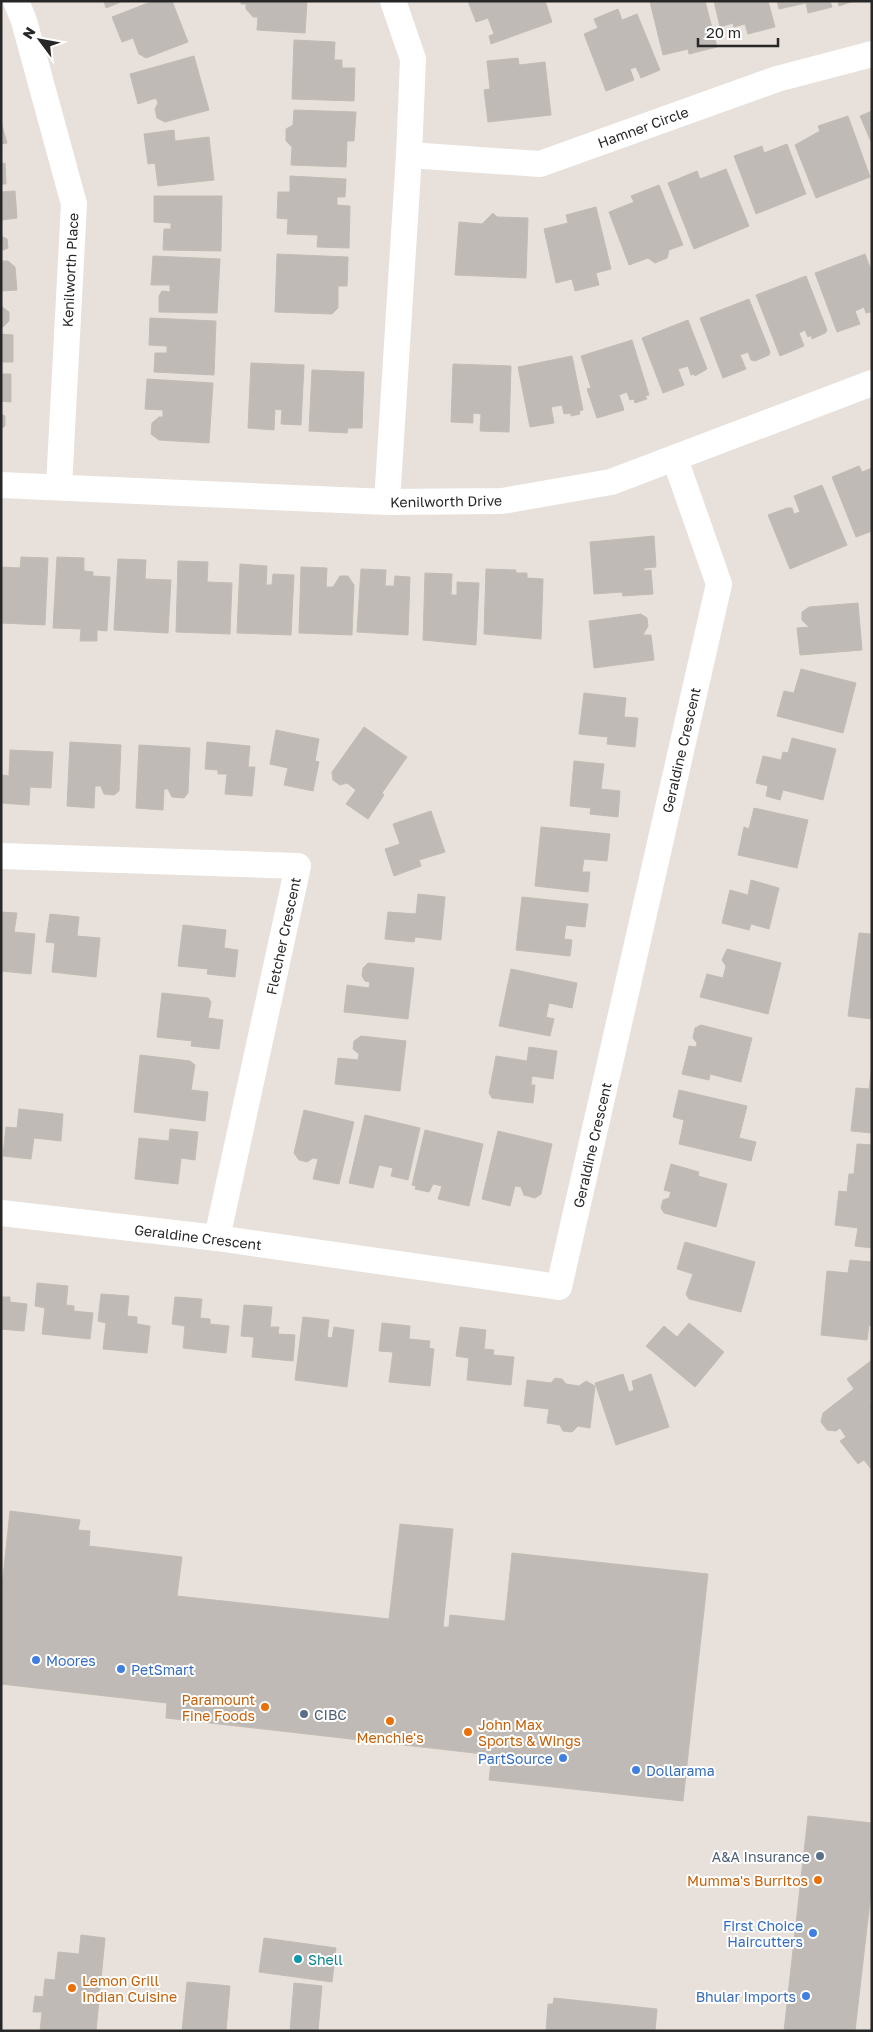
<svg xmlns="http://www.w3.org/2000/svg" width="873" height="2032" viewBox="0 0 873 2032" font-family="'Golos Text',sans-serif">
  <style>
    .building { fill: #c0bab6; stroke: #c3bcb4 }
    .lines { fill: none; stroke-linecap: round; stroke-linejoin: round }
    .minor { stroke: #fff; stroke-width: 26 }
    .shop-dot { fill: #3f7fe0; stroke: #fff; stroke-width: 2 }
    .food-dot { fill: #e8710a; stroke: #fff; stroke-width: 2 }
    .service-dot { fill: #5c6f8a; stroke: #fff; stroke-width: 2 }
    .culture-dot { fill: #0f9aa8; stroke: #fff; stroke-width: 2 }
    .labels { text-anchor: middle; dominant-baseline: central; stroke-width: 4; stroke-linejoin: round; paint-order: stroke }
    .street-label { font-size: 14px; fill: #272727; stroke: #fff }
    .shop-label { font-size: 14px; fill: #366cbe; stroke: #fff; text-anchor: start }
    .food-label { font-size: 14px; fill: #c56008; stroke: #fff; text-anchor: end }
    .service-label { font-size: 14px; fill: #4e5e75; stroke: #fff; text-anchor: start }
    .culture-label { font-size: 14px; fill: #0d838f; stroke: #fff; text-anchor: start }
  </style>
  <rect width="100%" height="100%" fill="#e8e0da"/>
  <g class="building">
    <path d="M104,1H123L106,8Z"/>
    <path d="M153,1H172L188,42L146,58L139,54L133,38L122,42L112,17Z"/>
    <path d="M241,1H307L305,33L257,30L258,17H253L246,9V4H241Z"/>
    <path d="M468,1H545L552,22L491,44L489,36L494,34L488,18L476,22Z"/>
    <path d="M705,1L717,47L689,54L688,49L663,55L650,2Z"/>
    <path d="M714,1H768L775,27L748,34L745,24L734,27L733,23L720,27Z"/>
    <path d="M777,1H830L832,7L808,13L806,3L779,9Z"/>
    <path d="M838,1H854L839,6Z"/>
    <path d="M618,9L622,20L637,14L660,70L641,78L636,67L630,69L634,80L606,91L584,34L598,28L594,19Z"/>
    <path d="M294,40L335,42L334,60H342V68H355L354,101L292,99Z"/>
    <path d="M194,56L209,110L165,122L157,118L155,109L158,103L156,98L138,104L130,74Z"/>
    <path d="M518,58L519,65L545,62L551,115L488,122L484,90L490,89L487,61Z"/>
    <path d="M294,110L356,112L354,141H347L346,167L291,165L292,147L286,141V129L293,125Z"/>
    <path d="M872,111V144L860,116Z"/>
    <path d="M848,116L870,177L816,198L795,145L820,131L818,126Z"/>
    <path d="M1,122L7,143L1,144Z"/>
    <path d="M174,130L175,141L209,137L214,180L158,186L155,163L148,164L144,134Z"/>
    <path d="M787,144L806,194L756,214L734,156L762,146L764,153Z"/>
    <path d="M5,163L6,184H1V164Z"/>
    <path d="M726,169L749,226L694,249L668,183L697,171L700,179Z"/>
    <path d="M290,176L346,179L345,197H337V205L350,206L349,248L317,247L318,235L287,234L288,219L277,218L278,192H290Z"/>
    <path d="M659,185L683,245L669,250L667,258L655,263L648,258L629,265L609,212L634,202L631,196Z"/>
    <path d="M15,191L17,218L1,220V192Z"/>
    <path d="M154,196H222L221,251L163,250L164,229H171V223L154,222Z"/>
    <path d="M596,207L611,269L596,273L599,285L575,291L572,279L556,283L544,229L568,223L566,215Z"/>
    <path d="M493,213L497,217L528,218L526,278L455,275L459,222L482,224Z"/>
    <path d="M1,236L7,239L8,248L1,251Z"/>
    <path d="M277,254L348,257L347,286H338V308L332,314L275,312Z"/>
    <path d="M865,254L872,273V314L870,312L866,313L864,307L855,311L860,324L837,332L815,273Z"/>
    <path d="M153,256L220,259L217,313L159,312V296L162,291L170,292V285H151Z"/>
    <path d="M1,261H8L15,267L17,290L1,291Z"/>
    <path d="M806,276L827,330L825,333L812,339L811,335L808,337L805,330L799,333L804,346L780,356L756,295Z"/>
    <path d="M749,299L770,352L769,355L755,361L751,360L748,352L740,355L746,369L723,378L700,318Z"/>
    <path d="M1,306L9,312V321L2,328Z"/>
    <path d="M150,318L216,321L214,375L154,372L155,353H167V346L149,345Z"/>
    <path d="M688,320L707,369L695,376L694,374L691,375L688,366L678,369L684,385L663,393L642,338Z"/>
    <path d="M1,334L13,335V362H1Z"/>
    <path d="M632,340L649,395L645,396L647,399L635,403L634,399L630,400L627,392L619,395L624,410L597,418L587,389L591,388L581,356Z"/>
    <path d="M572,356L583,410L579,411L580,414L571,416V413L564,414L562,405L551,407L554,423L530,427L518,367Z"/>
    <path d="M251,363L304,365L301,425L281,424L282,410L275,409L274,430L248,428Z"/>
    <path d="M453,364L511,366L509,432L480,431L481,414L473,413V423L451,422Z"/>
    <path d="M312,370L364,372L362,428H348L347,433L309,431Z"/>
    <path d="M1,374H11V402L1,401Z"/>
    <path d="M147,379L213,383L209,443L159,440L151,434L152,423L159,417H163V410L145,409Z"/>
    <path d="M1,414L5,416V426L1,429Z"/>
    <path d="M859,466L862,472L872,468V531L856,537L832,477Z"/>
    <path d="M822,485L847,545L790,569L768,515L787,508H792L794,514L800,512L794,496Z"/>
    <path d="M654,536L656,567L644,568V571L651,570L653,594L623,596L622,592L594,594L590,542Z"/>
    <path d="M21,557L48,558L45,625L1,623V567L20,568Z"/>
    <path d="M57,557L84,558V571L93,572V576L110,577L107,631L97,630V641H80L81,629L53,628Z"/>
    <path d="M118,559L146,560L145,579L171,580L168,633L114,630Z"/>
    <path d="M178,561L208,562L207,582L232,583L230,634L176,632Z"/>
    <path d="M240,564L267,566L266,585H272L273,574L294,575L291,635L237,633Z"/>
    <path d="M301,567L327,568L326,587H333L340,576H348L354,585L352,635L299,633Z"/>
    <path d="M361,569L386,570L385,586H394L395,576L410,577L408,635L357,632Z"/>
    <path d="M486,569L516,570V573H527V578L543,579L541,639L484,634Z"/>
    <path d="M425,573L452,574L451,595H457V582L479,583L476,645L423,640Z"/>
    <path d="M858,603L862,650L800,655L797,628L809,627L802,620V612L809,607Z"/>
    <path d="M641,614L647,618L648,626L643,635H651L654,660L594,668L589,621Z"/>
    <path d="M801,669L856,683L843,733L777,716L784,691L794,693Z"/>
    <path d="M584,693L626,698L624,717L638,718L635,747L607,744L608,737L579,734Z"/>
    <path d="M364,727L407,757L382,793L384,795L368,819L346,804L356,790L347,783L340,785L333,780L332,772Z"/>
    <path d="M276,730L319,739L315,761L319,762L313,791L284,785L288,768L270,764Z"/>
    <path d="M792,738L836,749L823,800L783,790L780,800L766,796L768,786L756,783L763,756L781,760L783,752L788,753Z"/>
    <path d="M70,742L121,745L119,791L114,795L104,794L101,786H95L94,808L67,806Z"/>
    <path d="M207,742L250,746L248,767H255L252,796L225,794L227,774H218V770L205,769Z"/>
    <path d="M139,745L190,748L188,793L184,798L172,797L168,789H164L163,810L136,808Z"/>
    <path d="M10,750L53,752L51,788L30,787L29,805L1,803V775L9,776Z"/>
    <path d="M574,761L604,764L601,789L620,791L618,817L590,814L591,808L570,806Z"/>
    <path d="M754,808L808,820L797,868L738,855L744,827L749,829Z"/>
    <path d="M431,811L445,852L419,860L421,866L394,876L385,849L400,844L393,824Z"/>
    <path d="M541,827L610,834L607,861L584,859L582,872H590L588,892L535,886Z"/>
    <path d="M751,880L779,888L769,929L751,924L749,930L722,923L730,890L748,895Z"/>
    <path d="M418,894L445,897L441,940L415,937L414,942L385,939L388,912L416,914Z"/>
    <path d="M522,897L588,904L585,927L566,925L564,939L572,940L570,956L516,950Z"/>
    <path d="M1,912L17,913L14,932L35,934L31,974L1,971Z"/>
    <path d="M50,914L79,917L77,936L100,938L96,977L52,972L55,943L46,942Z"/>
    <path d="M183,925L226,930L224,948L238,950L235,977L207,974L208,969L178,966Z"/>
    <path d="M859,933L872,934V1019L848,1016Z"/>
    <path d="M727,949L781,963L768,1014L700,997L707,974L723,978L726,966L722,960Z"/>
    <path d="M368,963L414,968L408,1019L344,1012L347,985L369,988L370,982L365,981L362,976L363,968Z"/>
    <path d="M511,969L577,983L572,1008L549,1003L546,1017L554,1019L550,1036L499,1026Z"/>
    <path d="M162,993L208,998L211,1002L208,1018L223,1020L219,1049L191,1046L192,1041L157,1037Z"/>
    <path d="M701,1025L752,1038L741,1082L710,1074L709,1080L682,1074L689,1046L696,1047L697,1043L693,1038L695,1028Z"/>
    <path d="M361,1036L406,1041L400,1091L335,1084L338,1058L358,1060L359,1054L353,1049L354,1041Z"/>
    <path d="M529,1047L557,1051L553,1079L532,1076L531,1085H535L533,1103L492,1098L489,1093L496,1056L527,1061Z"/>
    <path d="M140,1055L190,1061L195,1065L191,1090L208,1092L205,1121L134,1112Z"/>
    <path d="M871,1074L872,1133L851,1131L856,1088L869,1089Z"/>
    <path d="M679,1090L747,1106L739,1138L756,1142L751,1161L679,1144L684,1120L673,1117Z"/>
    <path d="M19,1109L63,1114L61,1141L34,1138L31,1159L3,1156L6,1127L17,1128Z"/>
    <path d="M304,1110L354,1122L339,1184L313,1179L318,1159L313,1158L307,1162L299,1160L294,1153Z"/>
    <path d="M365,1115L420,1128L408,1180L391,1176L393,1168L379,1165L373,1188L349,1183Z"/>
    <path d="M170,1129L198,1132L195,1160L181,1158L178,1184L135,1179L139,1138L169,1141Z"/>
    <path d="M425,1130L483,1144L469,1206L438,1199L442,1186L433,1184L429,1192L415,1189L416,1186L412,1185Z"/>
    <path d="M498,1131L552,1144L541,1194L535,1198L524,1195L521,1187L515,1186L510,1206L482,1199Z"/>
    <path d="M857,1144L872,1145V1248L855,1246L858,1228L835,1225L839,1191L847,1192L849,1174H854Z"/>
    <path d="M671,1164L699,1172L698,1176L727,1184L716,1227L664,1213L661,1208L663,1200L669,1198L671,1192L664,1190Z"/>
    <path d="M685,1242L755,1262L741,1312L689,1299L686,1294L693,1274L677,1269Z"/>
    <path d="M850,1260L872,1262V1326L869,1325L867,1340L821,1335L827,1271L848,1273Z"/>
    <path d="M37,1283L68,1286L66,1305L74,1306V1311L93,1313L90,1339L42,1334L45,1308L35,1306Z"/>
    <path d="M101,1294L129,1296L127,1316L137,1317V1324L150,1326L147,1353L103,1349L106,1323L98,1321Z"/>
    <path d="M1,1297H10V1302L27,1304L24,1331L1,1329Z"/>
    <path d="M175,1297L202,1299L200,1318L210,1319V1324L229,1326L226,1353L183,1348L185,1326L172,1324Z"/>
    <path d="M244,1305L272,1307L270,1327H279L278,1334L295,1335L293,1361L252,1357L254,1337L241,1336Z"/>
    <path d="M303,1317L329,1320L327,1337L332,1338L334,1327L354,1330L347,1387L295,1380Z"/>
    <path d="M382,1323L410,1326L409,1339L430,1341L429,1348L434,1349L430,1386L389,1382L393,1352L379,1351Z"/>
    <path d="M689,1323L724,1352L695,1387L646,1346L664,1326L677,1337Z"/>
    <path d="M460,1327L486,1330L484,1349L494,1350L493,1355L514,1357L511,1385L467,1380L469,1358L456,1356Z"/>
    <path d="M872,1360V1400L869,1402L872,1404V1470L864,1460L858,1464L840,1441L846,1437L840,1428L836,1431L827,1430L821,1422L823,1413L854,1389L847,1379Z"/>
    <path d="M623,1374L629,1392L634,1390L632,1381L651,1374L669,1427L616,1445L595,1383Z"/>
    <path d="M555,1378L562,1379L566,1384L579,1386L586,1381L595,1386L590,1428L578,1426L572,1432L563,1431L560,1425L547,1423L549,1409L524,1406L527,1380L551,1383Z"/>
    <path d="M10,1511L80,1520L78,1530L90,1531L89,1546L182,1557L177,1596L389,1619L400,1524L453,1529L443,1627H449L450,1615L505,1621L512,1553L708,1574L683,1801L489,1780L492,1755L166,1718L167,1703L1,1684V1596Z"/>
    <path d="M808,1816L872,1823V1884L855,2031H784Z"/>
    <path d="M81,1935L105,1938L96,2031H40L42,2012H33L35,1996L43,1997L45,1979L55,1980L58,1952L79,1954Z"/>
    <path d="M264,1938L336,1948L332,1982L259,1972Z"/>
    <path d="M187,1982L230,1986L226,2031H182Z"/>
    <path d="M294,1983L322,1986L318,2031H290Z"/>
    <path d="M554,1998L657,2009L655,2031H546L548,2004H553Z"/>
  </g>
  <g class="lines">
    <g class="minor">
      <path d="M16,1L24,21L74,204L59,486"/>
      <path d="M409,155L540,164L777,79L872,54"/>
      <path d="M1,485L387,502L502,501L611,482L872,383"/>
      <path d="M387,502L409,155L413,59L393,1"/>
      <path d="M1,856L298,866L217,1238"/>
      <path d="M1,1213L217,1238L559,1287L719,584L675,459"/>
    </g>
  </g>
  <g class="shop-dot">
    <circle cx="36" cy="1660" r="5"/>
    <circle cx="121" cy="1669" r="5"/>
    <circle cx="563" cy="1758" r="5"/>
    <circle cx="636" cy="1770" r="5"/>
    <circle cx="813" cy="1933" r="5"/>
    <circle cx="806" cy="1996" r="5"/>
  </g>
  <g class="food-dot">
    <circle cx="265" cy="1707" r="5"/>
    <circle cx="390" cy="1721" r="5"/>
    <circle cx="468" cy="1732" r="5"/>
    <circle cx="818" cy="1880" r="5"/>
    <circle cx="72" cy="1988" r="5"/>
  </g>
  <g class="service-dot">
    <circle cx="304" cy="1714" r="5"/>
    <circle cx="820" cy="1856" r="5"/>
  </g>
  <circle class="culture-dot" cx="298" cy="1959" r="5"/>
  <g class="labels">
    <g class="street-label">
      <text transform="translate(643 127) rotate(-20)">Hamner Circle</text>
      <text transform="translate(70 270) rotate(-87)">Kenilworth Place</text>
      <text transform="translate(446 501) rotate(-1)">Kenilworth Drive</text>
      <text transform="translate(681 750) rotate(-77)">Geraldine Crescent</text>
      <text transform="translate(283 936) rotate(-78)">Fletcher Crescent</text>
      <text transform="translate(592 1145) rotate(-77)">Geraldine Crescent</text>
      <text transform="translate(198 1237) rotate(7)">Geraldine Crescent</text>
    </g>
    <g class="shop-label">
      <text x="46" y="1660">Moores</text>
      <text x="131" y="1669">PetSmart</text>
      <text x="553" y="1758" text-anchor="end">PartSource</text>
      <text x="646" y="1770">Dollarama</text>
      <text x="803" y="1925" text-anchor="end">First Choice<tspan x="803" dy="16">Haircutters</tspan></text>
      <text x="796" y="1996" text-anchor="end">Bhular Imports</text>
    </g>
    <g class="food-label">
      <text x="255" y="1699">Paramount<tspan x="255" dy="16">Fine Foods</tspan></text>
      <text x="478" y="1724" text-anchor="start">John Max<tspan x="478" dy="16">Sports &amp; Wings</tspan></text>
      <text x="390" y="1737" text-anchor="middle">Menchie's</text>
      <text x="808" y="1880">Mumma's Burritos</text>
      <text x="82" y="1980" text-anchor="start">Lemon Grill<tspan x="82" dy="16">Indian Cuisine</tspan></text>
    </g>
    <g class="service-label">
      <text x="314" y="1714">CIBC</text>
      <text x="810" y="1856" text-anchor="end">A&amp;A Insurance</text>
    </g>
    <g class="culture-label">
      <text x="308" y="1959">Shell</text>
    </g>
  </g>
  <rect width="873" height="2032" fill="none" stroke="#272727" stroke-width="5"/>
  <g transform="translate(40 40) rotate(302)" stroke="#ffffff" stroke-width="4" paint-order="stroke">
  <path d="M0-4L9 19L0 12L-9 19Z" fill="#272727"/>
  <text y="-8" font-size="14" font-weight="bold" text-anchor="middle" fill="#272727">N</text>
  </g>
  <path d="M698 38v8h80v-8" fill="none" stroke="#272727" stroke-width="2.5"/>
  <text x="706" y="38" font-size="15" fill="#272727" stroke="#ffffff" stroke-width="4" paint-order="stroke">20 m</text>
</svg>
